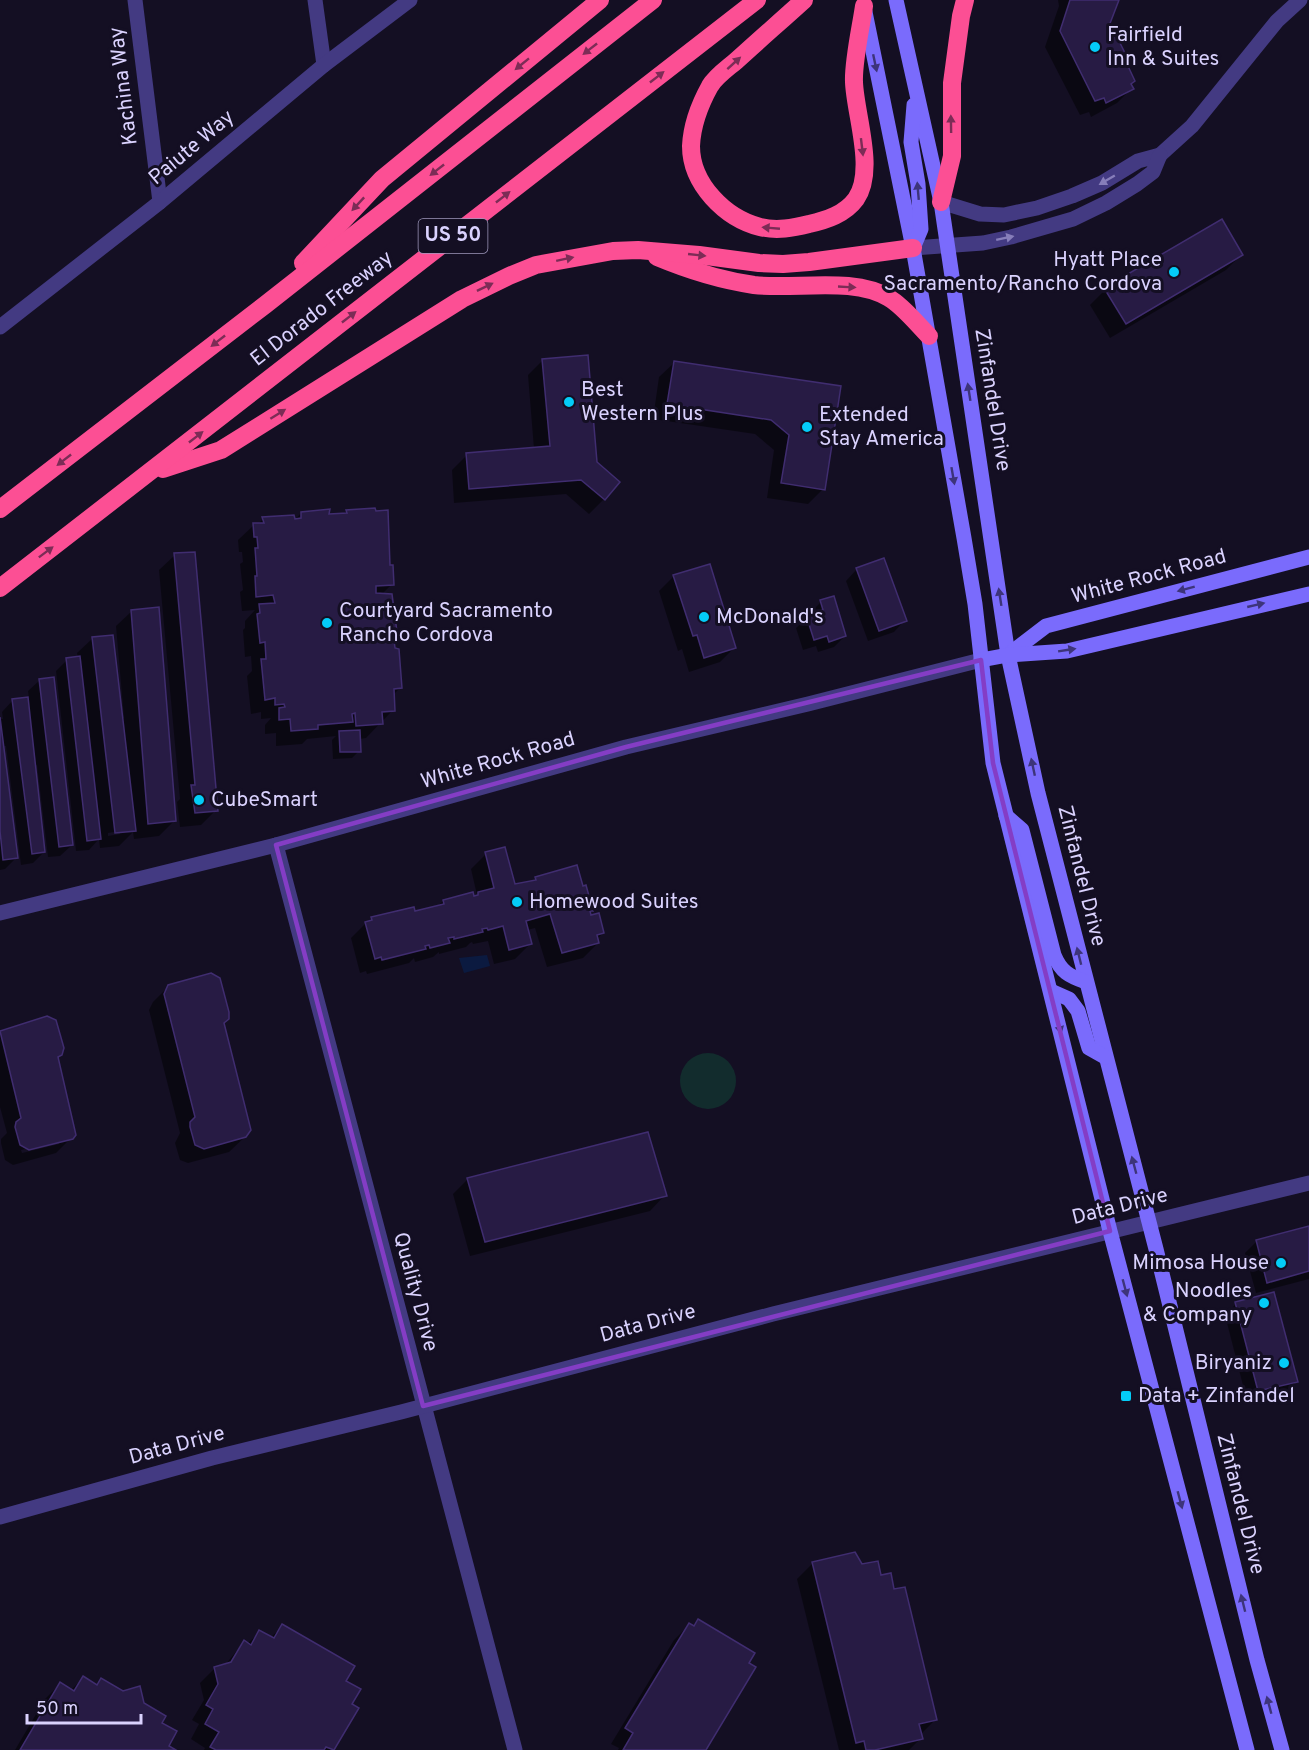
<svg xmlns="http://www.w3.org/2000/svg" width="1309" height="1750" viewBox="0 0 1309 1750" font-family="Overpass,sans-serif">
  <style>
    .green { fill: #122c2d }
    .water { fill: #0b1a40 }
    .shadow { fill: #0007; fill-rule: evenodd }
    .building { fill: #271b44; stroke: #402d70; stroke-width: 1.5 }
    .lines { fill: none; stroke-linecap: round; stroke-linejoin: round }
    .minor { stroke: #433a82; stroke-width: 15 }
    .tertiary { stroke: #433a82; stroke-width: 15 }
    .secondary { stroke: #7a6bfc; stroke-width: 15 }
    .motorway { stroke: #fc4f94; stroke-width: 18 }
    .oneway { fill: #7c2c56 }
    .oneway2 { fill: #3d347a }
    .oneway3 { fill: #877eba }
    .marked { fill: none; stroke: #843dc5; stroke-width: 4.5; stroke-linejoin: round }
    .poi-dot { fill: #04ccf8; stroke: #140f23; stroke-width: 2 }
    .labels { text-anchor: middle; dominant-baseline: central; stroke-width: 6; stroke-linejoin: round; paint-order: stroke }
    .shield { fill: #140f23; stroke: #9f98bc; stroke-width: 1.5 }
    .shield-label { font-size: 20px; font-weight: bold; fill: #dad2fe }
    .poi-label { font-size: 21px; fill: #dad2fe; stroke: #140f23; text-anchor: start }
    .street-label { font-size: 21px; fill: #dad2fe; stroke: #140f23 }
  </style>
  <rect width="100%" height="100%" fill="#140f23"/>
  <circle class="green" cx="708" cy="1081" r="28"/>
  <path class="water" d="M487,955L490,966L464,973L459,958Z"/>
  <g class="shadow">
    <path d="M1058,0H1117L1108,26L1128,63L1126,65L1132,88L1117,103L1091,117L1089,112L1080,115L1045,47L1059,6Z"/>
    <path d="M1241,255L1226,270L1110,338L1090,305L1105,290Z"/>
    <path d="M543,360L596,463L604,499L589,514L566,494L454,503L452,470L467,455L534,449L528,375Z"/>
    <path d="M675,362L839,388L823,489L808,504L767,498L774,450L755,434L653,419L659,377Z"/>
    <path d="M347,511L388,567L392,584L381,595L395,632L392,635L400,688L393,695V710L366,738L359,739V751L352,758L333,759L332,740L336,736L307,739L302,744L276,746V733L265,734V725L271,718L261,719V712L251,714L247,676L252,671L251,656L245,657L243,630L245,628V621L255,610L242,611L240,592L243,590L240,564L243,562L242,552H239L238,540L254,525H257L263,519L294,521L301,513L344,515Z"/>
    <path d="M175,555L216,810L201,825L180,827L177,802L180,799L159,570Z"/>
    <path d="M857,569L905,620L894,632L868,641L846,581Z"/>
    <path d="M674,576L735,647L720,662L689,672L682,649L678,651L659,591Z"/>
    <path d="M821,602L845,636L834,647L818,652L816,646L803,650L796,628L810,615V613Z"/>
    <path d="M132,611L174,821L159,836L134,839L133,832L119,846L100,848L99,839L89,850L76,851L56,671L67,660L78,658L77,653L93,638L121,719L124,718L116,626ZM120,831V834L108,836V833Z"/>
    <path d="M40,680L72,845L60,856L48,857L37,765L34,766L44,852L33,863L21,865L6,746H3L16,858L5,869L0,870V719H3L2,712L13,700L29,698L28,691Z"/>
    <path d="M486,854L514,885L532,882L536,878L582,888L591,910L589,912L603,933L597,939L598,943L583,958L547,967L535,928L527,930L530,944L515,959L494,964L488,941L473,944L472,942L470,943L466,947L439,954V952L433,957L415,962L414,958L409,963L367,974L366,971L360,973L351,938L366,923L372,918L414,913L437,907L443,901L477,895L471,869Z"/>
    <path d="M169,986L222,1024L250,1126L249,1133L229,1152L188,1163L180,1160L175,1143L180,1133L149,1010L153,1002Z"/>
    <path d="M47,1018L74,1135L56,1153L13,1165L5,1160L1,1143V1139L7,1133L0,1107V1033L5,1029ZM59,1141V1144L22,1153L21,1150Z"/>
    <path d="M468,1179L665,1195L650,1211L470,1256L453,1194Z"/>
    <path d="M1309,1227V1279L1256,1293L1245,1253L1257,1241Z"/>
    <path d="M1236,1304L1297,1381L1286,1393L1247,1401L1225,1315Z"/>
    <path d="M813,1563L862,1566L880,1577L935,1720L920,1735L921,1738L909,1750H839L797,1579Z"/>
    <path d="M698,1621L705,1750H618L619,1748L611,1744L674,1640L689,1625L693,1627Z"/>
    <path d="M283,1626L344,1682L350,1705L357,1709L333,1750H204L205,1748L191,1739L199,1724L192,1720L204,1700L200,1683L215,1668L225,1665L244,1642L247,1644L260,1632L270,1638Z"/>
    <path d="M83,1678L96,1686L102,1680L143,1704L160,1723L167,1746L173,1750H15L45,1699L60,1684L71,1690Z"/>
  </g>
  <g class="building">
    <path d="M1070,0H1119L1109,26L1111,30L1113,29L1130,63L1127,64L1135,81L1131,84L1134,89L1106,103L1104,98L1095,101L1060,31Z"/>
    <path d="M1222,219L1243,255L1126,324L1104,288Z"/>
    <path d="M588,355L597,462L620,482L605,500L581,480L469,489L466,453L550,446L542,359Z"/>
    <path d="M674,361L841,386L825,490L781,483L789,435L771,420L667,404Z"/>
    <path d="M375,508L376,511L388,510L390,565H393L394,585L376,586V593L392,594L397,632H393L395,648L399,649L402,688L394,689L395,711L382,712L383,724L356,726L355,713L352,714L353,722L318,725V729L291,731L290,719L279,720V708L285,707L284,704L275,705V698L265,700L261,659H266L265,642L260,643L257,614L260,613L259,604L275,603L273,595L256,597L255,576H257L255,548H258L257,537H254L253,523H264L262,517L294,515L295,519L301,518V512L330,509L329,514L347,513L346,510Z"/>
    <path d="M195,552L218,811L195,813L191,785H195L174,553Z"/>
    <path d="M884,558L907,621L879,631L856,568Z"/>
    <path d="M710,564L736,648L704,658L697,635L693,636L673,575Z"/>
    <path d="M834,596L846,636L829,642L827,636L814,640L806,615L823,610L820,600Z"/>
    <path d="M159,607L176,821L148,824L131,610Z"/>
    <path d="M113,635L136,831L115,833L92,637Z"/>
    <path d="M80,656L101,839L87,841L66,658Z"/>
    <path d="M54,677L73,845L59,847L39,679Z"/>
    <path d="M28,697L45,852L32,854L12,699Z"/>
    <path d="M0,717L18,858L3,860L0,831Z"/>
    <path d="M360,730L361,752H340L339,731Z"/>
    <path d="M505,847L515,884L536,880L535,877L577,865L583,886L586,885L593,911H590L591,915L599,913L604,933L597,935L599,943L562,953L550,914L526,921L532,944L509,950L503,926L488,930L487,928L482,929L483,932L454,939V937L448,938L450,943L430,948L429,945L425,946L426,949L382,960L381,957L375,959L365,922L372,920L371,917L414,907L415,911L444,904L443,900L473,892L474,896L478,895V892L494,888L485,852Z"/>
    <path d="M211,973L220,978L229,1012V1019L224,1023L251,1130L246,1137L204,1149L195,1145L190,1127V1122L195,1117L164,994L168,985Z"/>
    <path d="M47,1016L56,1020L64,1048L62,1055L58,1057L76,1135L73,1139L29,1150L20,1145L15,1127L16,1122L21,1118L0,1031Z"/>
    <path d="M648,1132L667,1196L485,1242L467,1178Z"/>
    <path d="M1309,1226V1271L1267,1283L1256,1240Z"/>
    <path d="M1274,1292L1298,1382L1258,1391L1235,1302Z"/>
    <path d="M855,1552L862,1564L878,1561L881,1575L891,1573L894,1589L905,1587L937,1720L919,1724L923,1739L875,1750H866L864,1741L856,1743L812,1562Z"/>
    <path d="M698,1619L755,1653L749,1663L756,1667L706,1750H623L633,1733L625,1728L689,1623L694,1626Z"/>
    <path d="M282,1624L355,1666L346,1681L361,1689L352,1704L359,1708L334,1750L326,1747L324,1750H216L210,1747L219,1732L205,1724L213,1709L206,1705L218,1684L214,1667L231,1662L244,1640L251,1645L259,1630L274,1638Z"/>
    <path d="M83,1676L97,1685L101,1678L123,1691L140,1686L144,1703L166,1716L162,1723L177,1731L169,1746L176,1750H20L60,1682L74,1691Z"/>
  </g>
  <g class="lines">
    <g class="minor">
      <path d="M135,0L160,202"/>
      <path d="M315,0L324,65"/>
      <path d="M0,327L160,202L324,65L410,0"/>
      <path d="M276,845L515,1750"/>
      <path d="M0,913L276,845L626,747L808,704L981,660"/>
    </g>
    <g class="tertiary">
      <path d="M941,202L980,214L1004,215L1037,208L1072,196L1102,183L1138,161L1160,155L1192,126L1277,21L1300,0"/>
      <path d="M913,248L983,243L1011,237L1073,219L1106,203L1137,184L1153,172L1160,155"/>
      <path d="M0,1517L212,1458L401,1412L773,1314L1309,1183"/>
    </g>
    <g class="secondary">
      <path d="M896,0L941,202L1008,655L1038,793L1156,1249L1257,1660L1282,1750"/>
      <path d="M865,12L913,248L964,538L975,604L993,763L1110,1231L1247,1750"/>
      <path d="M913,248L921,229L918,184L911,142L914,105"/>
      <path d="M1008,655L1046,626L1309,557"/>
      <path d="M981,660L1008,655L1067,651L1309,594"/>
      <path d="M1006,816L1022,830L1054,955C1061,972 1069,976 1086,982"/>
      <path d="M1051,991L1069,999L1078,1011L1089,1048L1105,1057"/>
    </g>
    <g class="motorway">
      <path d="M804,0C782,20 759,40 736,61C728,68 716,76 710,86C700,104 692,124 691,146C691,184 725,218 760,227C777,231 793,228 809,224C827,220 845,214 856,199C876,170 855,114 854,82C853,62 861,27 864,6"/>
      <path d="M941,202L952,156V83L961,16L965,0"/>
      <path d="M657,257C688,270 720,280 754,285C795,290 854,276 889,298C903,306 918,325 929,336"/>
      <path d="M303,263L382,179L600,0"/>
      <path d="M163,469L221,450L462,299L509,276L536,265L613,251L638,250L699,255L759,263L783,264L809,262L913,248"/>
      <path d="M0,509L265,305L653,0"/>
      <path d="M0,588L757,0"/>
    </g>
  </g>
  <defs><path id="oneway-solid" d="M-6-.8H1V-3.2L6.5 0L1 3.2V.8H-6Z" transform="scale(1.5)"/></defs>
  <g class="oneway">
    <use href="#oneway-solid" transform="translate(590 49) rotate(142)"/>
    <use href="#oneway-solid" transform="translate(734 63) rotate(-42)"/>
    <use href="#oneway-solid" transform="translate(522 64) rotate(141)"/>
    <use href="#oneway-solid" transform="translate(657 77) rotate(-38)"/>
    <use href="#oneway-solid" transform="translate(951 124) rotate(-91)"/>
    <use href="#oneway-solid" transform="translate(862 147) rotate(83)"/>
    <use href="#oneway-solid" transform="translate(437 170) rotate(142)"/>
    <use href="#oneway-solid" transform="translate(503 197) rotate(-38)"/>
    <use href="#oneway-solid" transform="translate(358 204) rotate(133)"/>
    <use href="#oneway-solid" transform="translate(771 228) rotate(-175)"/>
    <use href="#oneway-solid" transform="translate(697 255) rotate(6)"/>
    <use href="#oneway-solid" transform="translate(565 259) rotate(-12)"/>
    <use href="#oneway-solid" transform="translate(485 287) rotate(-26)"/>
    <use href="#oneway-solid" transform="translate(847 287) rotate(3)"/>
    <use href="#oneway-solid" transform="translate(349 317) rotate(-38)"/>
    <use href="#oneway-solid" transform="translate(218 341) rotate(142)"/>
    <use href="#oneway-solid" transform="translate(278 414) rotate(-32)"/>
    <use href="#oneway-solid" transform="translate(196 437) rotate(-38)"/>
    <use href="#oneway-solid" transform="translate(64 460) rotate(142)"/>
    <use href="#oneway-solid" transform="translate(46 552) rotate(-37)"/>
  </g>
  <g class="oneway2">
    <use href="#oneway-solid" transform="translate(875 63) rotate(78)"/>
    <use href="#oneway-solid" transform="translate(918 191) rotate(-95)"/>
    <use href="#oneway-solid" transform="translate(969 392) rotate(-99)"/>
    <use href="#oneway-solid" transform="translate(953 476) rotate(80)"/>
    <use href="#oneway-solid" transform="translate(1186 589) rotate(165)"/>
    <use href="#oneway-solid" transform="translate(1000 597) rotate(-99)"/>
    <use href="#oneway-solid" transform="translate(1256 605) rotate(-13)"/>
    <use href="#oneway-solid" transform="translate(1067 650) rotate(-9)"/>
    <use href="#oneway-solid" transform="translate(1033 767) rotate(-102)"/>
    <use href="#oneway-solid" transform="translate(1079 956) rotate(-104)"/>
    <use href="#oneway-solid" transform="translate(1059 1025) rotate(76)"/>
    <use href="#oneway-solid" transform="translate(1134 1165) rotate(-105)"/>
    <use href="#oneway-solid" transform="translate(1125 1288) rotate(75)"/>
    <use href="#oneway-solid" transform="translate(1180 1500) rotate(75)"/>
    <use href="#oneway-solid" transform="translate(1243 1603) rotate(-104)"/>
    <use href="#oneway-solid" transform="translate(1269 1705) rotate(-105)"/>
  </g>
  <g class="oneway3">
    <use href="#oneway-solid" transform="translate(1107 180) rotate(150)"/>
    <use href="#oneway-solid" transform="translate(1005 238) rotate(-12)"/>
  </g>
  <path class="marked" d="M981,660L993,763L1110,1231L423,1406L276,845L626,747Z"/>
  <g class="poi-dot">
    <circle cx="1095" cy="47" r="6"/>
    <circle cx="1174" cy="272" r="6"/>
    <circle cx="569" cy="402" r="6"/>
    <circle cx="807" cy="427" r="6"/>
    <circle cx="704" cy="617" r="6"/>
    <circle cx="327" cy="623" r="6"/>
    <circle cx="199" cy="800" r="6"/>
    <circle cx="517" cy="902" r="6"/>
    <circle cx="1281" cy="1263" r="6"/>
    <circle cx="1264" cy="1303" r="6"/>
    <circle cx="1284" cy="1363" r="6"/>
    <rect x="1120" y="1390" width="12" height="12" rx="3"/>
  </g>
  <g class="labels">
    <rect class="shield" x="418.5" y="219" width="69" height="34" rx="4.5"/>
    <g class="shield-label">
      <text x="453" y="236">US 50</text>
    </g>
    <g class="poi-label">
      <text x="1107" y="35">Fairfield<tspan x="1107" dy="24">Inn &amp; Suites</tspan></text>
      <text x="1162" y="260" text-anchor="end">Hyatt Place<tspan x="1162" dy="24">Sacramento/Rancho Cordova</tspan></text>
      <text x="581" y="390">Best<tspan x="581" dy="24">Western Plus</tspan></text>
      <text x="819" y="415">Extended<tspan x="819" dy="24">Stay America</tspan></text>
      <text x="339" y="611">Courtyard Sacramento<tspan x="339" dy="24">Rancho Cordova</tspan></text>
      <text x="716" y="617">McDonald's</text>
      <text x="211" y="800">CubeSmart</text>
      <text x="529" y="902">Homewood Suites</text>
      <text x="1269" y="1263" text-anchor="end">Mimosa House</text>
      <text x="1252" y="1291" text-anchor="end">Noodles<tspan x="1252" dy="24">&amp; Company</tspan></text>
      <text x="1272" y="1363" text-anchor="end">Biryaniz</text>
      <text x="1138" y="1396">Data + Zinfandel</text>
    </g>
    <g class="street-label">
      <text transform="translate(124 86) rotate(-97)">Kachina Way</text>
      <text transform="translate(192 148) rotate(-40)">Paiute Way</text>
      <text transform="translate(322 309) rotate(-38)">El Dorado Freeway</text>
      <text transform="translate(992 400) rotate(81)">Zinfandel Drive</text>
      <text transform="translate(1149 577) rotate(-15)">White Rock Road</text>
      <text transform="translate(498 761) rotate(-16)">White Rock Road</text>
      <text transform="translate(1081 876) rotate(76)">Zinfandel Drive</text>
      <text transform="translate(1120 1207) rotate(-14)">Data Drive</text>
      <text transform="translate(415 1292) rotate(75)">Quality Drive</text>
      <text transform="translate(648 1324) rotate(-15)">Data Drive</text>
      <text transform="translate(177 1446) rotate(-15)">Data Drive</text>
      <text transform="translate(1240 1504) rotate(76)">Zinfandel Drive</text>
    </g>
  </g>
  <path d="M27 1714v9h114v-9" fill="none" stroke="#dad2fe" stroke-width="3"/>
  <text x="36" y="1714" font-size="18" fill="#dad2fe" stroke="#140f23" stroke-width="4.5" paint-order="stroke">50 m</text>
</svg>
